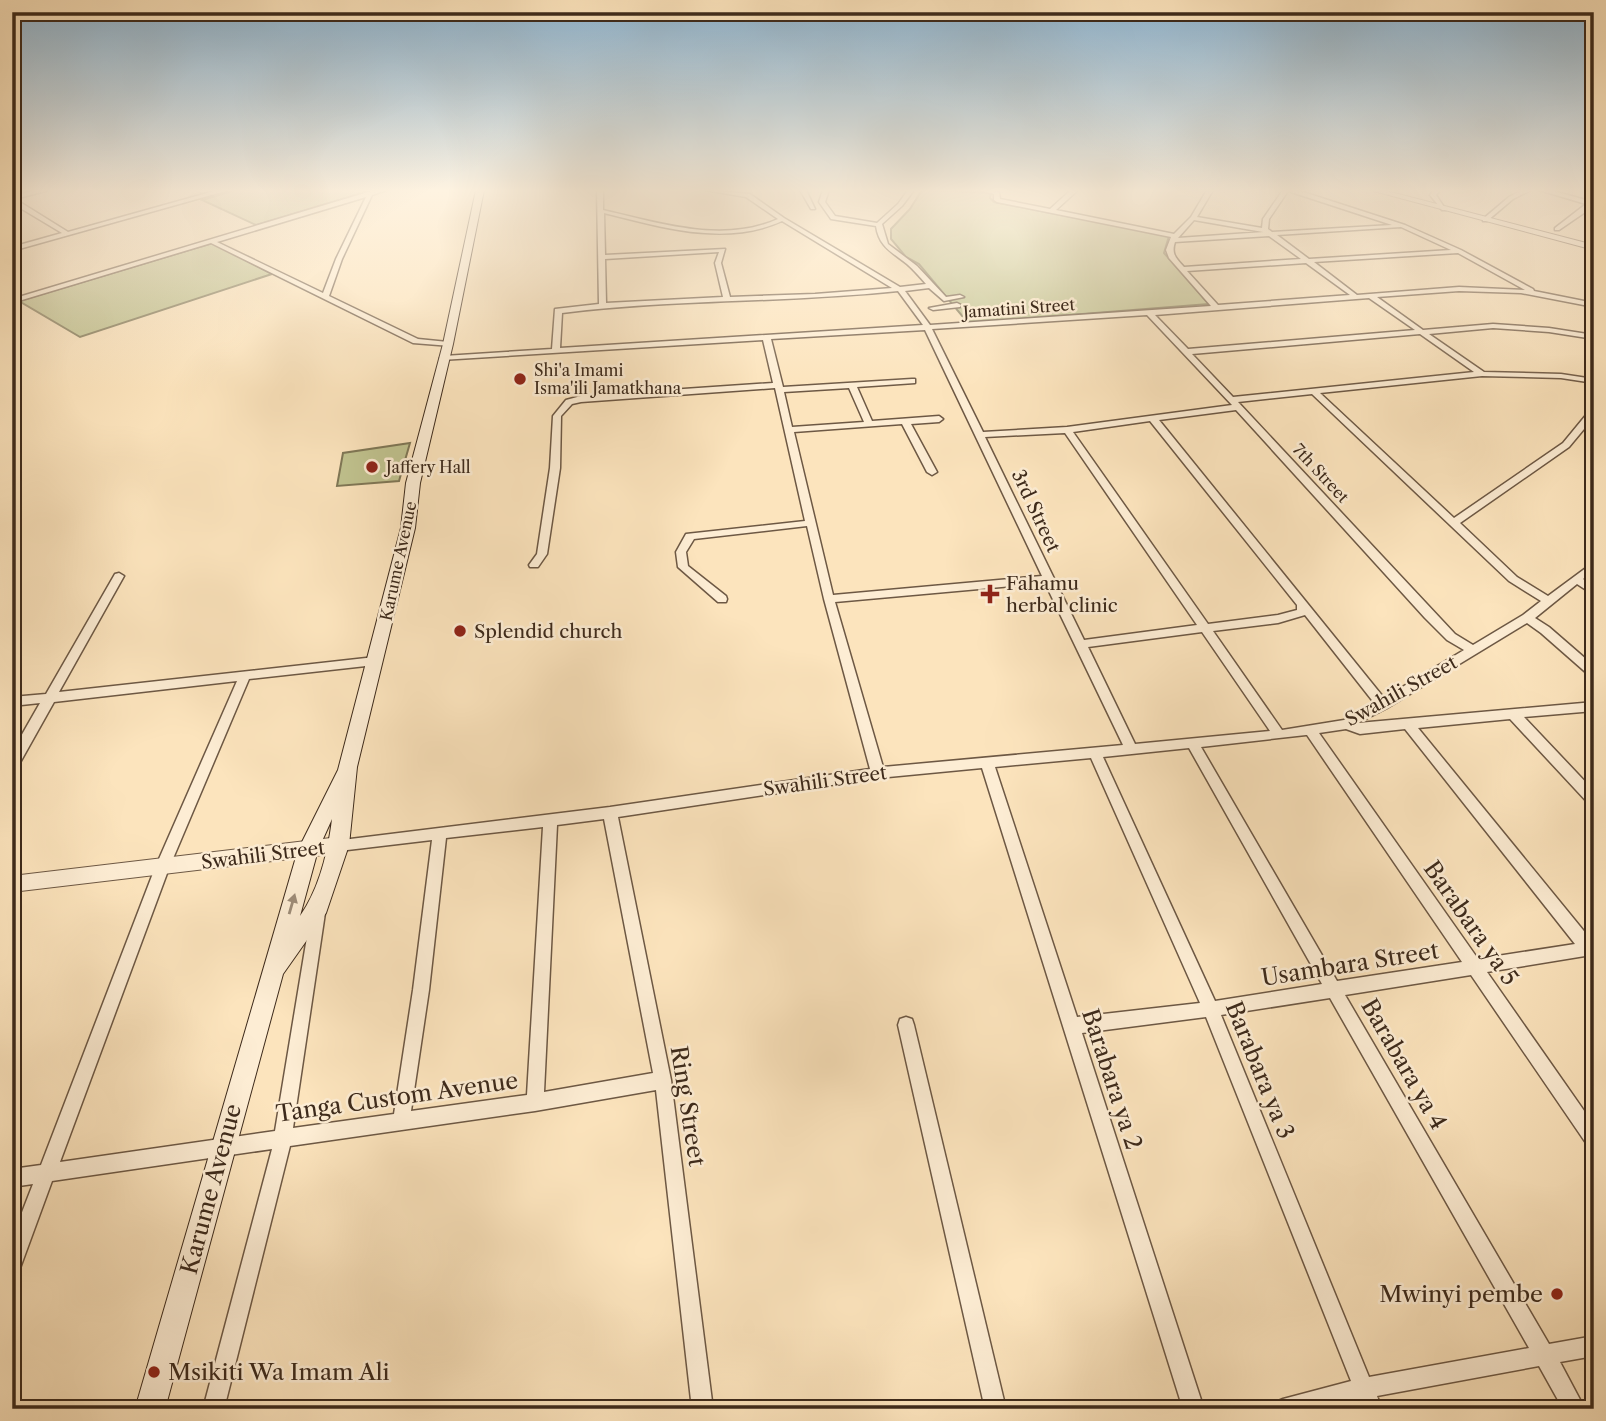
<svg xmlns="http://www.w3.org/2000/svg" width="1606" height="1421" viewBox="0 0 1606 1421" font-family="'Libre Caslon Text',serif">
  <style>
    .green { fill: #c1c490; stroke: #7f7756; stroke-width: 2 }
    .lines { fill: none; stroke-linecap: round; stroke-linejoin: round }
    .minor-casing { stroke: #6d5844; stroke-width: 3 }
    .tertiary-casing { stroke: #6d5844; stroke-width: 2 }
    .secondary-casing { stroke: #3d2a1b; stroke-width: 2 }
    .minor { fill: #fdedd4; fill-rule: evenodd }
    .tertiary { fill: #fdedd4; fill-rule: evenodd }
    .secondary { fill: #fdedd4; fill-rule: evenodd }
    .oneway { fill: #9d8c78 }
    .poi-dot { fill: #8f2418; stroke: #fdedd4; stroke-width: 2.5 }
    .labels { text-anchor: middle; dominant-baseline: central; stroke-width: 5; stroke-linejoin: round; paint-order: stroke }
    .far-street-label { font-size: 16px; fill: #3d2a1b; stroke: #fdedd4 }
    .far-poi-label { font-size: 16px; fill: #3d2a1b; stroke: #fdedd4; text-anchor: start }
    .street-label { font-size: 19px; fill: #3d2a1b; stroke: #fdedd4 }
    .poi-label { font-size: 19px; fill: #3d2a1b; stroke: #fdedd4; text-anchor: start }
    .near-street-label { font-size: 23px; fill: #3d2a1b; stroke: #fdedd4 }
    .near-poi-label { font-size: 23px; fill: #3d2a1b; stroke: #fdedd4; text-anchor: end }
  </style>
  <rect width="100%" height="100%" fill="#fce4bd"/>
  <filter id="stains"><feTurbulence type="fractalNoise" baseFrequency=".00286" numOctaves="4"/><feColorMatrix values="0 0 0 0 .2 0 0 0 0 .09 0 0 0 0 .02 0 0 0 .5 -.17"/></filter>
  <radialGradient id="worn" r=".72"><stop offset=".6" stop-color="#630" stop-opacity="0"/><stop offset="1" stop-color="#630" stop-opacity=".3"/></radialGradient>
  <g class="green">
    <path d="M236,190H372L256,225L202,200Z"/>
    <path d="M922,190L991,193L990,198L994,202L1169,236L1164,253L1209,304L968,323L919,264L906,257L891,239V229L910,209Z"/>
    <path d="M213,243L272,274L80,337L19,301Z"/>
    <path d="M410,443L399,481L337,486L343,453Z"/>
  </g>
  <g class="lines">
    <g class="minor-casing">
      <g id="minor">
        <path d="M37,190H49L15,199L68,232L218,190H229L12,251V247L62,233L12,203V196Z"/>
        <path d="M375,190H386L372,195L342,259L329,296L418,339L448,342H451V346L413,343L211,243L12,303V299ZM366,197L336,259L323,293L217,242Z"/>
        <path d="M597,190H603V210C659,223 723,244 778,219L746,197L705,190L750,194L784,218L900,287L926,284C920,277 914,270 907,264C892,252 879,247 876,226L831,219L819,202L823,190H829L825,202L835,216L877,223L898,204L908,190H914L902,206L882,224L888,244L917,266L946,297L960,295L964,297L944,301L929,288L905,291L930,325L1211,306L1169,258L1166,250L1171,237L997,202L994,200V194L979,190L999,192L1000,199L1050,209L1071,190H1078L1056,210L1174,234L1191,217L1207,190H1213L1197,217L1262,228L1263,219L1283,190H1297L1405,225L1461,250L1533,289L1534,291L1594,303V307L1521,293L1459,291L1377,297L1423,330L1493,324L1549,328L1594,335V339L1549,332L1493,328L1429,334L1484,372L1561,374L1594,379V383L1561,378L1482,376L1320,393L1454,518L1563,443L1591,409H1594V417L1569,447L1460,523L1517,577L1548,596L1594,562V570L1583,579L1594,586V595L1577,584L1535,618L1549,627L1594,666V677L1590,676L1541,633L1527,623L1387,708L1358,723L1594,702V711L1524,717L1594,791V805L1589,804L1510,719L1418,728L1592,941H1594V959L1592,960L1585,956L1487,972L1594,1125V1149L1588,1146L1471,975L1345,995L1549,1344L1594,1336V1356L1560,1362L1585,1409H1563L1539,1366L1377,1396L1382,1409H1361L1358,1400L1325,1409H1273L1276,1402L1283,1399L1351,1381L1206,1017L1082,1033L1204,1409H1183L982,768L878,778L618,817L671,1080L713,1409H692L656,1090L535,1111L290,1146L224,1409H203L272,1149L52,1181L19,1271L12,1273V1238L33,1184L12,1187V1169L41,1165L155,868L237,681L54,702L17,768L12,769V752L40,703L12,706V697L46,694L115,574L119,573L124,576L59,692L375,657L381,661L375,665L249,679L169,868L60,1162L275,1131L311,913L313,908L318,906L323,908L325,913L293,1128L394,1114L413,990L432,840L339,851L334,849L332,845L334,841L610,807L870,769L824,599L807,526L694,539L686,552L688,566L726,596L727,599L726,602H718L678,567L676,552L686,534L805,521L775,388L581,402L572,404L561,416L560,468L547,554L538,567H530L529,565L537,554L550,468L553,416L566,400L581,396L773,383L763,340L441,360L440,358L444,356L552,349L555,309L599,304ZM1288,191L1392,225L1272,232L1268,229L1269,219ZM604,213C661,227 725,247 782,221L892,288L815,294L730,297L721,263L725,249L605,255ZM1194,220L1263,232H1264L1178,238ZM1401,227L1451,250L1309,259L1277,235ZM1269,236L1301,259L1184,267C1176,258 1171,254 1175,242ZM719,252L715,263L723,297L606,303L605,259ZM1458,253L1525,290L1459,287L1357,295L1314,262ZM1306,263L1350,295L1218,305L1187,271ZM898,291L923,325L560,348L562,313C672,299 786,303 898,291ZM1369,298L1415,330L1188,349L1155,315ZM1147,315L1232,405L1067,427L983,432L932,329ZM925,330L1042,576L833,595L794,432L902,424L927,472L932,475L937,472L911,424L939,422L943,419L939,416L872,421L857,387L915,383V379H912L783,387L771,339ZM1420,334L1474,372L1233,397L1192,354ZM849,388L864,422L792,427L784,392ZM1312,394L1509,581L1541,601L1523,615L1473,645L1455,634L1238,402ZM1236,410L1425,618L1447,640L1464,650L1384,698L1159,420ZM1150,421L1297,605V610L1278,615L1208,624L1073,432ZM1065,433L1197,625L1084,640L985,437ZM1045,583L1123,745L883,767L835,602ZM1305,615L1375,704L1344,720L1282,730L1213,631L1278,623ZM1202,632L1270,731L1135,744L1088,647ZM1346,729L1360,734L1405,729L1575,944L1478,959L1319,733ZM1306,735H1307L1462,962L1337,981L1201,747ZM1189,748L1322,984L1215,1001L1103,757ZM1091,758L1200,1003L1077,1017L995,767ZM604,819L653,1073L544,1092L557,825ZM543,827L527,1095L411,1111L429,990L446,838ZM1330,998L1529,1348L1369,1377L1221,1015Z"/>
        <path d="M800,190H806L815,209H811Z"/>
        <path d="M1434,190H1440L1436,195L1446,210H1442L1430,195Z"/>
        <path d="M1522,190H1531L1513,199L1487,221H1483V219L1509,197Z"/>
        <path d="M1539,190H1550L1593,202L1594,206L1559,230H1555V228L1586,204Z"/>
        <path d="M957,303L961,305L960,307L933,310L929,308Z"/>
        <path d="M906,1017L912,1019L914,1025L1006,1409H985L898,1025L900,1019Z"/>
      </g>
    </g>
    <g class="tertiary-casing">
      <g id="tertiary">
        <path d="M1370,190H1383L1594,245V250Z"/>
        <path d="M339,837L345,840L348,845L345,850L339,853L12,892V876Z"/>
      </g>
    </g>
    <g class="secondary-casing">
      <path id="secondary" d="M476,190H484L453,344L420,483L415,528L357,767L349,845L326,913L283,974L165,1409H135L298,850L338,770L401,528L406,483L443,344ZM332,819C328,852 319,889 300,916L318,850Z"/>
    </g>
    <use href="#minor" class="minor"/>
    <use href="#tertiary" class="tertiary"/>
    <use href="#secondary" class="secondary"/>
  </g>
  <defs><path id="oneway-solid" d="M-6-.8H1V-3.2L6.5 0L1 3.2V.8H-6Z" transform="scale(1.75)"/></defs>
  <use class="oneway" href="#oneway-solid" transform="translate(292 904) rotate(-74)"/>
  <linearGradient id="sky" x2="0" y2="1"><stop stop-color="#8db7d6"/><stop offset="0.49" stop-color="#fef3e1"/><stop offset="1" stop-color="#fef3e1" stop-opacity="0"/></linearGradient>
  <rect width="1606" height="389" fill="url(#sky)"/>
  <g class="poi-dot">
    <circle cx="520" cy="379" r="7"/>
    <circle cx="372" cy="467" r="7"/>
    <path d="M986.5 583.5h7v7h7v7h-7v7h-7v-7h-7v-7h7z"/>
    <circle cx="460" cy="631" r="7"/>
    <circle cx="1557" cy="1294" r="7"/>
    <circle cx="154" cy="1372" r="7"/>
  </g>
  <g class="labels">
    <g class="far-street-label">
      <text transform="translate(1019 308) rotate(-4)">Jamatini Street</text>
      <text transform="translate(1321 473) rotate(47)">7th Street</text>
      <text transform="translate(398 561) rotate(-78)">Karume Avenue</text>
    </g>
    <g class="far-poi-label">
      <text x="534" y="370">Shi'a Imami<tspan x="534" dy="18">Isma'ili Jamatkhana</tspan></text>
      <text x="386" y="467">Jaffery Hall</text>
    </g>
    <g class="street-label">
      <text transform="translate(1036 511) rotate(65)">3rd Street</text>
      <text transform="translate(1401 691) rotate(-29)">Swahili Street</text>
      <text transform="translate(825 781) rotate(-8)">Swahili Street</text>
      <text transform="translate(263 855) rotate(-7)">Swahili Street</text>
    </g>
    <g class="poi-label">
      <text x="1006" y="583">Fahamu<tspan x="1006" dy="22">herbal clinic</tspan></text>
      <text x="474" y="631">Splendid church</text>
    </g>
    <g class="near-street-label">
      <text transform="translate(1471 923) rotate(55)">Barabara ya 5</text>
      <text transform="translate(1350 964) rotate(-9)">Usambara Street</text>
      <text transform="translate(1404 1064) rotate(60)">Barabara ya 4</text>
      <text transform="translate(1260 1070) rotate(68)">Barabara ya 3</text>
      <text transform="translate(1112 1079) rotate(72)">Barabara ya 2</text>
      <text transform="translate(397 1097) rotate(-8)">Tanga Custom Avenue</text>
      <text transform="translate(688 1106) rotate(81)">Ring Street</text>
      <text transform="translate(211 1189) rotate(-75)">Karume Avenue</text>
    </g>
    <g class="near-poi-label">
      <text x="1543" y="1294">Mwinyi pembe</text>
      <text x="168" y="1372" text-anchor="start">Msikiti Wa Imam Ali</text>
    </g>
  </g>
  <rect width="1606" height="1421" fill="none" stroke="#fce4bd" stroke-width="42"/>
  <rect x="14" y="14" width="1578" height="1393" fill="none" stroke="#3d2a1b" stroke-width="3.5"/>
  <rect x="21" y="21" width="1564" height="1379" fill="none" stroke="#3d2a1b" stroke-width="2"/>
  <rect width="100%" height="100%" filter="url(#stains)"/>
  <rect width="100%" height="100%" fill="url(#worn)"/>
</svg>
